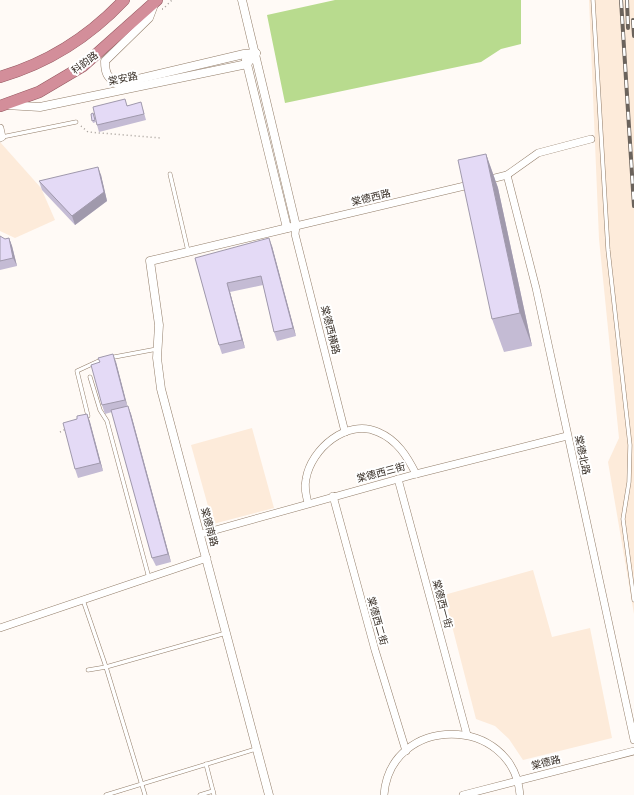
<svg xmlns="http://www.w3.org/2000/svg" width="634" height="795" viewBox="0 0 634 795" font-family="Rubik,'Noto Sans SC',sans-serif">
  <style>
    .built { fill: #fdebda }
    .green { fill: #b8db8e }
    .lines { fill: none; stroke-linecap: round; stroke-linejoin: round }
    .service-casing { stroke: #937e6a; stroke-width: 4.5 }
    .minor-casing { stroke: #937e6a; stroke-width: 8 }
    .tertiary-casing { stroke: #937e6a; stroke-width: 9 }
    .trunk-casing { stroke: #955960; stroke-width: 12 }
    .path { stroke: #a49e98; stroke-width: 1.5; stroke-dasharray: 1 3; stroke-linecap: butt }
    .service { stroke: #fff; stroke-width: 3.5 }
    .minor { stroke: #fff; stroke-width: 7 }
    .tertiary { stroke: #fff; stroke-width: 8 }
    .trunk { stroke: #d38e9a; stroke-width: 11 }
    .rail-casing { stroke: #6b635c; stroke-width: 4 }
    .rail { stroke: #fff; stroke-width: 2.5; stroke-dasharray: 8; stroke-linecap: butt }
    .wall { fill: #c4bbd4 }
    .shaded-wall { fill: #a099ac }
    .building { fill: #e4daf6; stroke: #a099ac }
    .labels { text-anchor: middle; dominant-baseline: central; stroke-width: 4; stroke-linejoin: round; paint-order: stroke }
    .street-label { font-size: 10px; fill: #352c24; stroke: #fff }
  </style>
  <rect width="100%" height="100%" fill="#fffaf6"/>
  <g class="built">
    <path d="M589,0H634V614L608,462L619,438L599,239Z"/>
    <path d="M0,142L41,188L55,220L15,238L0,231Z"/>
    <path d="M252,428L274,508L213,524L191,445Z"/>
    <path d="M533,570L552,637L590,628L612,738L523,760L509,739L495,726L476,719L444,595Z"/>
  </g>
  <path class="green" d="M335,0H521V44L501,49L481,62L285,103L267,15Z"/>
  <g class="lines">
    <g class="service-casing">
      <g id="service">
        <path d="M593,0L608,250L630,445L629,482L623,519L634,600"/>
        <path d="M2,137L76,122"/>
        <path d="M170,174L188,251"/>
        <path d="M109,358L157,349"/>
        <path d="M90,377L100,410L107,421L149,578"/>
        <path d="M88,416L77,371L103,359"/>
        <path d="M83,600L106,667L145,795"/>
        <path d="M88,670L106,667L226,633"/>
        <path d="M206,764L214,795"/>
        <path d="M106,795L256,749"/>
        <path d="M200,795L213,791"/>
      </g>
    </g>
    <g class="minor-casing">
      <g id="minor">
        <path d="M0,128L2,137L0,138"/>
        <path d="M507,175L536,288L634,740"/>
        <path d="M487,180L507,175L538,153L591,139"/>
        <path d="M345,432L295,234L296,226L473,184"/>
        <path d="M398,479L467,735"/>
        <path d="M333,496L375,650L406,751"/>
        <path d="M308,503C306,495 304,487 306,479C311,449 347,418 378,432C397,440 407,456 416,474"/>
        <path d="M201,534L416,474L567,436"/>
        <path d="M0,628L207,558"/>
        <path d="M384,795C390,714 513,714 520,795"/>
        <path d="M463,795L634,751"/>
      </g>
    </g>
    <g class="tertiary-casing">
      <g id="tertiary">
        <path d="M242,0L296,226L150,261L159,325L157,358L161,389L269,795"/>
        <path d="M155,2L149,18L105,61C105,73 107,77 117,84L244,54L256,53"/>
        <path d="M246,60L287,228"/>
        <path d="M6,105L40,107L247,64L256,53"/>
      </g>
    </g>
    <g class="trunk-casing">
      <g id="trunk">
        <path d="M0,77C48,63 90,36 124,0"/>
        <path d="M0,106L39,92L83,66L157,0"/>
      </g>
    </g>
    <g class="path">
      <path d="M162,9H163L172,0"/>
      <path d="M81,126L88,132L161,138"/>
      <path d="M60,432L66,429"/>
    </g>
    <use href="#service" class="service"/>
    <use href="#minor" class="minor"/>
    <use href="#tertiary" class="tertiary"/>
    <use href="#trunk" class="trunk"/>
    <g class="rail-casing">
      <g id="rail">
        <path d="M621,0L634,206"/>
        <path d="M627,0L628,28"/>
        <path d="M633,20L634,36"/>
      </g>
    </g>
    <use href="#rail" class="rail"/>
  </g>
  <g class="wall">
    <path d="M128,105L143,109L146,120L99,132L97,125Z"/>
    <path d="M93,113L96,122L93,123L91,114Z"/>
    <path d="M486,154L498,188L532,346L504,352L492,319Z"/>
    <path d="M101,175L107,201L75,225L42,190L39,181Z"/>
    <path d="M0,236L5,239L9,238L12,246L17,266L0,270Z"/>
    <path d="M272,246L296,336L277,341L274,332L263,285L230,292L245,348L222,354L219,345L195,258Z"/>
    <path d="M116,362L127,406L131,414L171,562L156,566L152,558L112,412L105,414L102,405Z"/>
    <path d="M87,414L90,422L103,471L78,478L75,469L77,419Z"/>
  </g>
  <g class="shaded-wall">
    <path d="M486,154L498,188L532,346L520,313Z"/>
    <path d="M98,167L101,175L107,201L75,225L72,216Z"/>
    <path d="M9,238L12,246L17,266L13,258Z"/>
    <path d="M269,238L272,246L296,336L293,328Z"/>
    <path d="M227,283L230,292L245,348L242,340Z"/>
    <path d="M113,354L116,362L128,408L125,400Z"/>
    <path d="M128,406L131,414L171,562L168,554Z"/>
    <path d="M87,414L90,422L103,471L100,463Z"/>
  </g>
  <g class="building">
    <path d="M125,99L127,106L141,102L144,114L97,125L93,107Z"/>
    <path d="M93,113L95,120L92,121L91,114Z"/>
    <path d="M486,154L520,313L492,319L458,160Z"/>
    <path d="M98,167L104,192L72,216L39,181Z"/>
    <path d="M0,236L5,239L9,238L13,258L0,261Z"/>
    <path d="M269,238L293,328L274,332L261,276L227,283L242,340L219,345L195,258Z"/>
    <path d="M113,354L125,400L102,405L91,365L100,362L98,358Z"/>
    <path d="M128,406L168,554L152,558L111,410Z"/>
    <path d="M87,414L100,463L75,469L63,423L77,419V416Z"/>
  </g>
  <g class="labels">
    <g class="street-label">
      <text transform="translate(85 63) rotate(-37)">科韵路</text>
      <text transform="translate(123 79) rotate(-12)">棠安路</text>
      <text transform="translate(371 198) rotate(-14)">棠德西路</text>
      <text transform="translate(330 330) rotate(76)">棠德西横路</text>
      <text transform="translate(582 455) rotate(78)">棠德北路</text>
      <text transform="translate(381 473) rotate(-15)">棠德西三街</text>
      <text transform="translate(209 527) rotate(75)">棠德南路</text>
      <text transform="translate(442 604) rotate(75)">棠德西一街</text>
      <text transform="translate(377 621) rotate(74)">棠德西二街</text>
      <text transform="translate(546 763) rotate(-14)">棠德路</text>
    </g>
  </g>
</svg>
